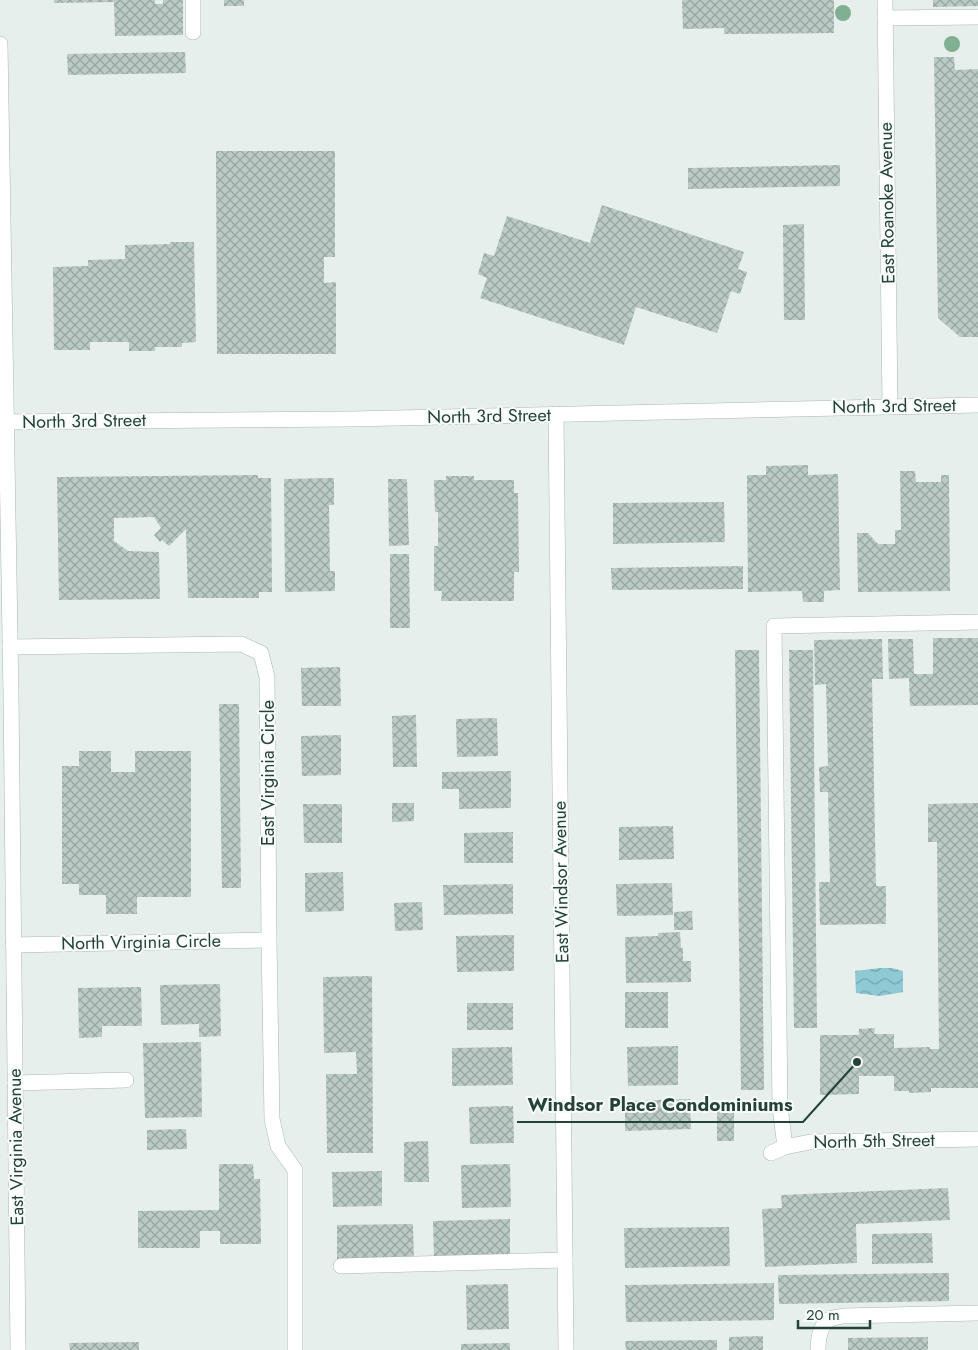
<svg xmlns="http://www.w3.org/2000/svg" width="978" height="1350" viewBox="0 0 978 1350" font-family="Jost,sans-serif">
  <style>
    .water { fill: url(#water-waves) }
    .building { fill: url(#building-cross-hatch) }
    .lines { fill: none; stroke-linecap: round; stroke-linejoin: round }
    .minor-casing { stroke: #a8b8b2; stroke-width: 16 }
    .minor { stroke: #fff; stroke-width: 15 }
    .tree { fill: #80af93 }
    .labels { text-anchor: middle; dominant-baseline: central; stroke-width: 4; stroke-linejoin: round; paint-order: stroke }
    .street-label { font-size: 18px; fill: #24423a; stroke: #f7fbf9 }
    .leader { fill: none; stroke: #24423a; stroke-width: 2 }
    .callout-dot { fill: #24423a; stroke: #f7fbf9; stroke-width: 2 }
    .callout-label { font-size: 19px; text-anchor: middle; font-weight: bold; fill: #24423a; stroke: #f7fbf9; stroke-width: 4; stroke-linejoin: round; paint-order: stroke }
  </style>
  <defs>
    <pattern id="water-waves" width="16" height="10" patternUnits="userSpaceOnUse" patternTransform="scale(1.25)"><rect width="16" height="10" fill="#8ec9d4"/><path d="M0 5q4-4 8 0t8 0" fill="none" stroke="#74a5ad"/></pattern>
    <pattern id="building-cross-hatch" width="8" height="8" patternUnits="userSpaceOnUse" patternTransform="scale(1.25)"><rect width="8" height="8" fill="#bbcac4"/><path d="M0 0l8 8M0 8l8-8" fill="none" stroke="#98a6a0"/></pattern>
  </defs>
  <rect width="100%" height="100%" fill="#e6efeb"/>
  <path class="water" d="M880,968H892L903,971V992L880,996L856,993L855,971Z"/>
  <g class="building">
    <path d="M54,0H155V4H163V0H183V35L115,36L114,2L54,3Z"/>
    <rect x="224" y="0" width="20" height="6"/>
    <path d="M682,0H834V33L724,34V28L683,29Z"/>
    <path d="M933,0H978V6L933,7Z"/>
    <path d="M185,52L186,73L68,75L67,54Z"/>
    <path d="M934,57H954L955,70L978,69V337H960L938,318Z"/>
    <path d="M216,151H335V257H324V283L336,282V354H217Z"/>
    <path d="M840,165V186L688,189V168Z"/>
    <path d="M602,205L744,252L738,269L747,272L740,294L731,291L717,333L636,307L624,345L480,298L487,278L478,274L484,253L494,256L507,216L590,243Z"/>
    <path d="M804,224L805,320H784L783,225Z"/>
    <path d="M170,242H194L196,342L182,343V347H155V351H129V342H90V350H54L53,267L88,266V260L125,259V245L170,244Z"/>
    <path d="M808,465V475L838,474L840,590L824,591V602H803L802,591L748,592L747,475H766V466Z"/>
    <path d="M900,471H915L916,482H941V475H949L950,591L858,592L857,533H868L878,544H895V530H901Z"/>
    <path d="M258,475V478H271L272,592H259V598H188L186,529L169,546L162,540L160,542L154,535L161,528L154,517L114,518V541L128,551L159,552L160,599L59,600L57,477Z"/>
    <path d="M446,476H474V480H514V493H518L519,572H514V601H441L442,591H434V546H438V512H435L434,480H446Z"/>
    <path d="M334,478V505H329L330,571H335V591L285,592L284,479Z"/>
    <path d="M388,479H407L409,545L389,546Z"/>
    <path d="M724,502L725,542L613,544V503Z"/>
    <path d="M390,554H409L410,628H390Z"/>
    <path d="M743,566V589L612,590L611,568Z"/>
    <path d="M933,638H978V705L910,706L909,678L889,679L888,639H913L914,674H933Z"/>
    <path d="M882,639L883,679H872L876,886H886V924L820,925L819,882H830L828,792H820L819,767L828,766L826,684L815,685L814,640Z"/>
    <path d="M735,650H759L764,1090H741Z"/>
    <path d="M789,650H813L817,1028H794Z"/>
    <path d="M340,667L341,706H302L301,668Z"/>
    <path d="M219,704H239L241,888H222Z"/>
    <path d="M416,715L417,767H393L392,716Z"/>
    <path d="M497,718L498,756L457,757L456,719Z"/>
    <path d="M341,735V775L302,776L301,736Z"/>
    <path d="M79,751H111V772H135V751H191V897H137V914H106V895H79V884H62V766H79Z"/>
    <path d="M511,771V808L459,809V789H442V772Z"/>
    <path d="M392,803H414V821L392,822Z"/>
    <path d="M978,803V1088H931V1092L909,1093V1091H894V1076H859V1094L820,1095V1035H859V1029L875,1028L874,1034H894V1048L930,1047V1049H939L937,842H928V804Z"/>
    <path d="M303,804H342V843H304Z"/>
    <path d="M673,826L674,859L619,860V827Z"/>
    <path d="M513,832V863H464V833Z"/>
    <path d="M343,872L344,911L305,912V873Z"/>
    <path d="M672,883L673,915L617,916L616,884Z"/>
    <path d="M513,884V914L444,915L443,885Z"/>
    <path d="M422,902L423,930L395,931L394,903Z"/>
    <path d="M692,911L693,930H674V912Z"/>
    <path d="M680,932L681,948H683V961H691V982L626,983L625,937L658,936V933Z"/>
    <path d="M514,935V971L457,972L456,936Z"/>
    <path d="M372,976L373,1153H327L326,1074H357L356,1052L324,1053L323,977Z"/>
    <path d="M220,984L221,1036L199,1037V1024L161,1025L160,985Z"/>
    <path d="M141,987L142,1026H102V1037L79,1038L78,988Z"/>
    <rect x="625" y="992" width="43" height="36"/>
    <rect x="467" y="1003" width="46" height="27"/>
    <path d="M201,1042L202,1117L145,1118L143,1043Z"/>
    <path d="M678,1046V1085L628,1086L627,1047Z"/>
    <path d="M512,1047L513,1085L452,1086V1048Z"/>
    <path d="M690,1099L691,1129L625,1131V1101Z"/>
    <path d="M734,1102V1141H717V1103Z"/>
    <path d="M513,1106L514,1143L470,1144L469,1107Z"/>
    <path d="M186,1129L187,1149L147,1150V1130Z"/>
    <path d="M428,1141L429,1182H404V1142Z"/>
    <path d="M219,1164H253L254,1179H260L261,1244H220V1231H200V1248H138V1211L219,1210Z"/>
    <path d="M510,1164L511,1207L462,1208L461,1165Z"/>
    <path d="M382,1171V1206L333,1207L332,1172Z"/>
    <path d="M948,1188L950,1220L856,1224L857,1263L765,1267L762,1209L782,1208L781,1195Z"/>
    <path d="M510,1219V1256L434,1257L433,1221Z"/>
    <path d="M413,1224L414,1263L337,1264V1225Z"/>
    <path d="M729,1227L730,1266L625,1268L624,1228Z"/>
    <path d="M932,1233L933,1263L872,1264V1234Z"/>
    <path d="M949,1273V1301L779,1304L778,1275Z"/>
    <path d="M774,1283V1320L626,1322L625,1285Z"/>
    <path d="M508,1284L509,1329L467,1330L466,1285Z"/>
    <path d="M763,1336V1350H729V1337Z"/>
    <path d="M928,1337V1350H848V1338Z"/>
    <path d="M717,1340V1350H626L625,1341Z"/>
    <path d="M139,1342V1350H70L69,1343Z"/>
    <path d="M510,1343V1350H461V1344Z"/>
  </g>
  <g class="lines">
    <g class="minor-casing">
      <g id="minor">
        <path d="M193,0V32"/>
        <path d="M885,0L890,406"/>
        <path d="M885,18L978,17"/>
        <path d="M0,44L11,695L18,1350"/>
        <path d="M556,414L566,1350"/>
        <path d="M0,422L351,419L978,405"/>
        <path d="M10,647L241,644L261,653L267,677L269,940L272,1119L278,1146L295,1170V1350"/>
        <path d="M13,945L269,940"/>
        <path d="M15,1083L126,1080"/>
        <path d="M785,1147L780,1107L774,626L978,622"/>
        <path d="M771,1153L785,1147L810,1142L978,1139"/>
        <path d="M341,1266L565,1260"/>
        <path d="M818,1350C818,1340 820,1325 830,1319C834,1317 840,1317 843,1316L978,1313"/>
      </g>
    </g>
    <use href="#minor" class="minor"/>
  </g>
  <g class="tree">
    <circle cx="843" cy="13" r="8"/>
    <circle cx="952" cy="44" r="8"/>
  </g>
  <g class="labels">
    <g class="street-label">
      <text transform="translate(887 203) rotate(-91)">East Roanoke Avenue</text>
      <text transform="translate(894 406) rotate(-1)">North 3rd Street</text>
      <text transform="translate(489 416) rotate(-1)">North 3rd Street</text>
      <text transform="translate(84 421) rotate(-1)">North 3rd Street</text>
      <text transform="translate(268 773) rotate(-90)">East Virginia Circle</text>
      <text transform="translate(561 882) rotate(-91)">East Windsor Avenue</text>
      <text transform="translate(141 942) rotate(-1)">North Virginia Circle</text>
      <text transform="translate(874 1141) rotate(-1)">North 5th Street</text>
      <text transform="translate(16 1147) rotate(-91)">East Virginia Avenue</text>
    </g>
  </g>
  <path class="leader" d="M857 1062L803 1122H517"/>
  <circle class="callout-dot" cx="857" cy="1062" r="5"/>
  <g class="callout-label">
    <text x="660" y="1111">Windsor Place Condominiums</text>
  </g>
  <path d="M798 1320v8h72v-8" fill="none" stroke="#24423a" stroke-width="2.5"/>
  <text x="806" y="1320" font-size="15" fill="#24423a" stroke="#f7fbf9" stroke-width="4" paint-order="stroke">20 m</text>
</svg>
